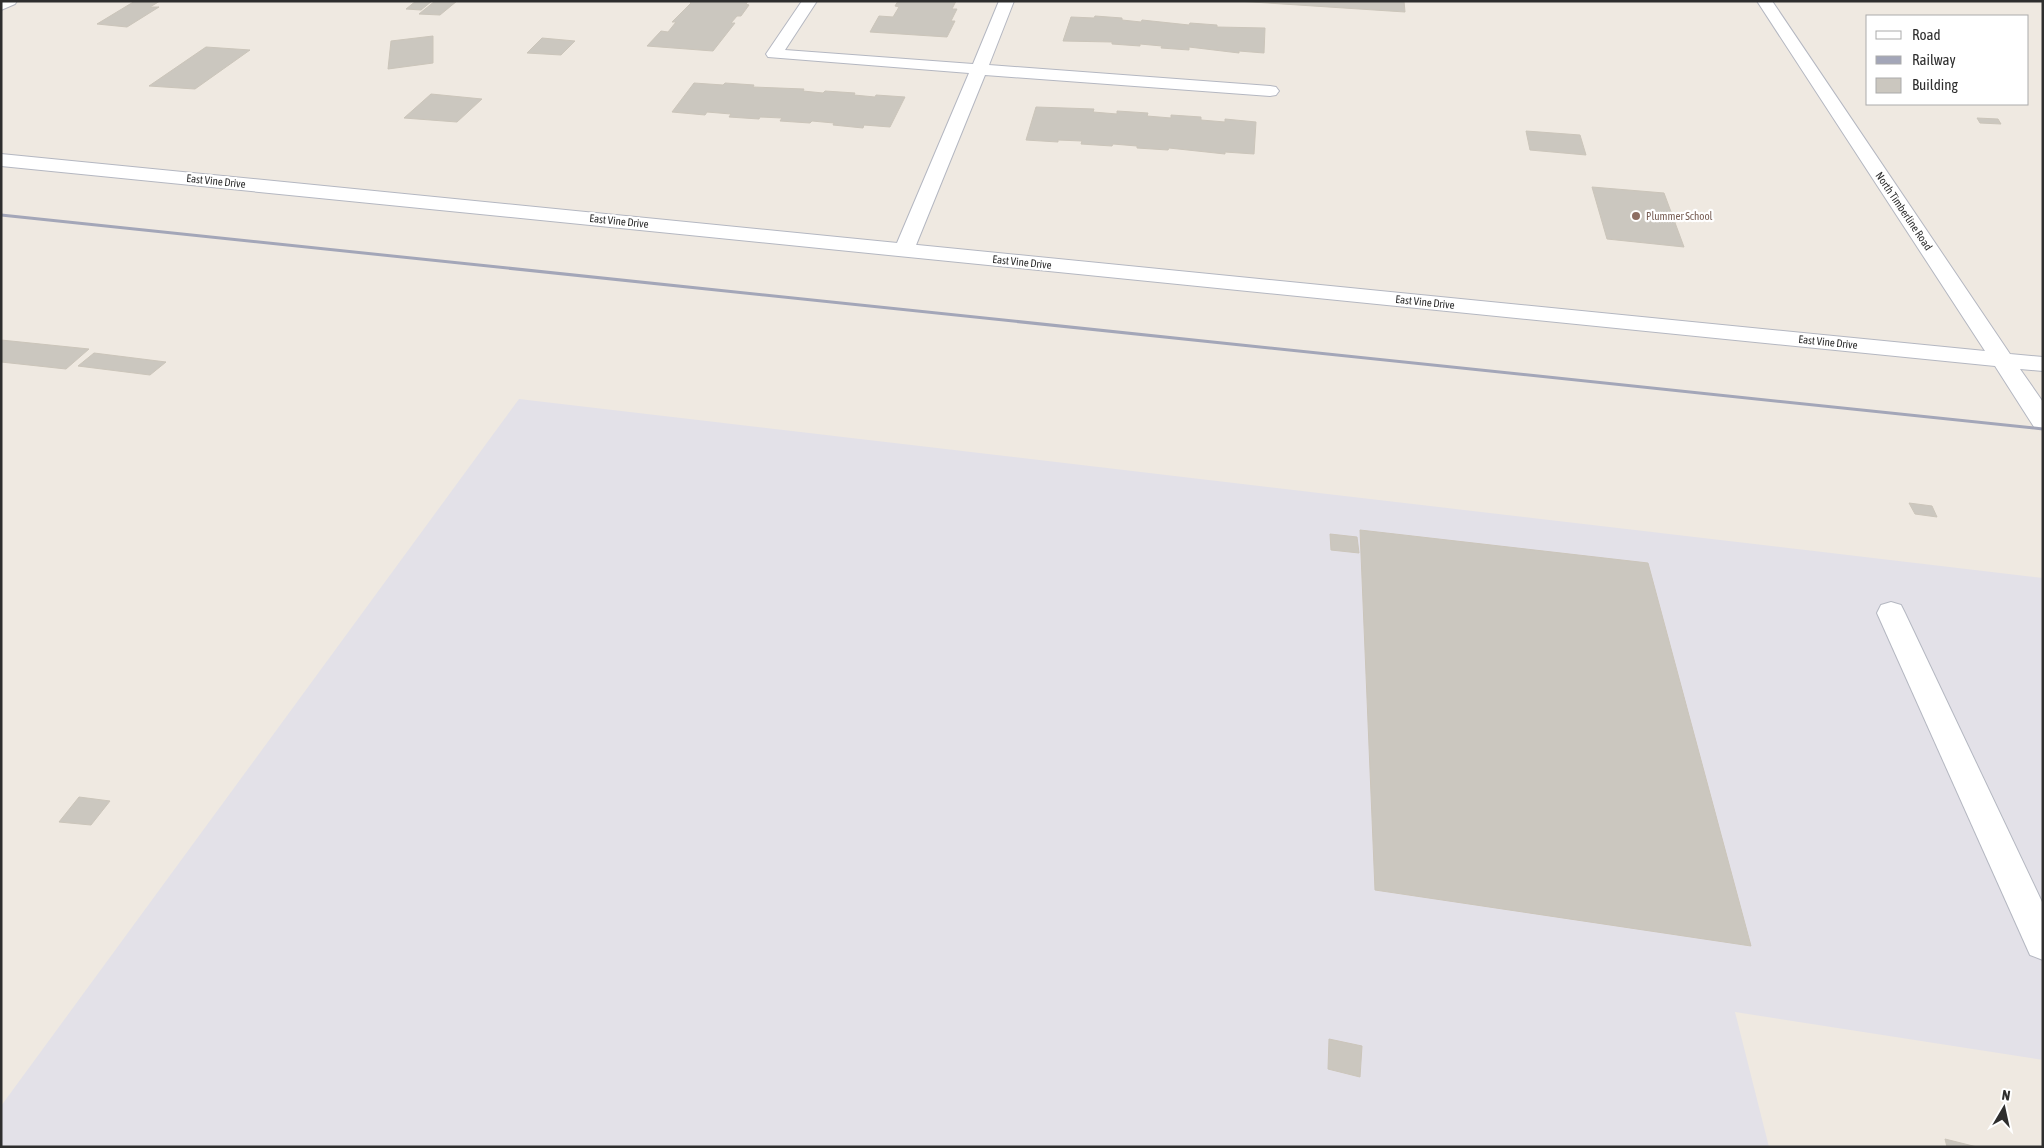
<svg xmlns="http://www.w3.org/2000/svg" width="2044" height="1148" viewBox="0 0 2044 1148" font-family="'Asap Condensed',sans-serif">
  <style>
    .industrial { fill: #e3e1e8 }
    .building { fill: #cbc7bf; stroke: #cbc5ba }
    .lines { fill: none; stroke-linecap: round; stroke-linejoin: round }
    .lane-casing { stroke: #b4b7c1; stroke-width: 2 }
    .street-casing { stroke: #b4b7c1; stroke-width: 2 }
    .secondary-casing { stroke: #b4b7c1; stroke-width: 2 }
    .lane { fill: #fff; fill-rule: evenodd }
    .street { fill: #fff; fill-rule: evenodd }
    .secondary { fill: #fff; fill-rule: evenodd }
    .rail { stroke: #a3a6b8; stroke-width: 3 }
    .education-dot { fill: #8d6e63; stroke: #fff; stroke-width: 2 }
    .labels { text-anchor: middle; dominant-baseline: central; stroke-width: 4.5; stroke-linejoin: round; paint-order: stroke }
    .far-street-label { font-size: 11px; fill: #2e2e2e; stroke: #fff }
    .far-education-label { font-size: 11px; fill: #785e54; stroke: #fff; text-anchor: start }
  </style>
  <rect width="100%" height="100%" fill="#efe9e1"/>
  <path class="industrial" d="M519,399L2043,578V1060L1735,1012L1769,1147H1V1106Z"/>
  <g class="building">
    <path d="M135,1H160L150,7H159L127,27L97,24Z"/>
    <path d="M416,1H432L421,10L406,9Z"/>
    <path d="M435,1H457L440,15L419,14Z"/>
    <path d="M689,1H748L746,4L749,5L741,16H737L731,23H735L713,51L647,46L661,31L668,32L676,22H672L691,3Z"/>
    <path d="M898,1H956L952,9H957L951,21H955L947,37L870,32L879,16L893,17L899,7L895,6Z"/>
    <path d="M1237,1H1404L1405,12Z"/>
    <path d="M1095,16L1122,18V20L1141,22L1142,20L1189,25L1190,23L1217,25V27L1265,28L1264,53L1239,51V53L1189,47V50L1161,48L1162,46L1140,44V46L1112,44V42L1063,41L1071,17L1094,18Z"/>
    <path d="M433,36V63L388,69L391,41Z"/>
    <path d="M542,38L575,41L561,55L527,53Z"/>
    <path d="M206,47L250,50L195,89L149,86Z"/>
    <path d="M694,83L723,85L725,83L754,85L753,87L804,89L803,91L823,93L825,91L855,93L854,95L875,97L876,95L905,97L890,127L864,125L863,128L833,125L834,123L812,121L810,123L780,121L782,118L760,117L759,119L729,117L731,114L707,112L705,115L672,112Z"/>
    <path d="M431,94L482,99L457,122L404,118Z"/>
    <path d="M1036,107L1094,109L1093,112L1117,114V111L1148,113L1147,116L1171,118V115L1201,117V120L1225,122V119L1256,122L1254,154L1225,152V154L1169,148L1168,150L1137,148V146L1113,144L1112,146L1081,144L1082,141L1058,140V142L1026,140Z"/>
    <path d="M1977,118L1998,119L2001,124L1980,123Z"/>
    <path d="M1526,131L1580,135L1586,155L1530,150Z"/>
    <path d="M1592,187L1664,193L1684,247L1607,239Z"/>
    <path d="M1,340L89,349L66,369L1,362Z"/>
    <path d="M94,353L166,362L150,375L78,366Z"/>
    <path d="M1909,503L1932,506L1937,517L1915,514Z"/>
    <path d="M1360,530L1648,563L1751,946L1375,890Z"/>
    <path d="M1330,534L1357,537L1359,553L1331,550Z"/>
    <path d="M79,797L110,801L91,825L59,822Z"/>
    <path d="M1329,1039L1362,1046L1360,1077L1328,1069Z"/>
    <path d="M1945,1139L1977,1147H1947Z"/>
  </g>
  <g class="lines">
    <g class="lane-casing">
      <g id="lane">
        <path d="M802,1H817L785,50L973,64L999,1H1014L989,65L1270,86L1276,87L1279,91L1276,95L1270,96L985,75L914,250L911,254L904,256L897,254L894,250L969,73L768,57L766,54Z"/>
        <path d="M1891,602L1901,605L1905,613L2043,904V960L2030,955L1877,613L1881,605Z"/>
      </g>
    </g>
    <g class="street-casing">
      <path id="street" d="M1,1H17L15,4L1,10Z"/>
    </g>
    <g class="secondary-casing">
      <path id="secondary" d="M1757,1H1772L2010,354L2043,357V371L2020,369L2043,402V429L2034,427L1995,366L1,166V154L1985,351Z"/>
    </g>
    <use href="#lane" class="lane"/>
    <use href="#street" class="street"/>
    <use href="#secondary" class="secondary"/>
    <path class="rail" d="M1,215L2043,429"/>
  </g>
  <circle class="education-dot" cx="1636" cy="216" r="5"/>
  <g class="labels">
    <g class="far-street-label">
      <text transform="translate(216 181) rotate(6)">East Vine Drive</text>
      <text transform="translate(1904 211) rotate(56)">North Timberline Road</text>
      <text transform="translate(619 221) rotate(6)">East Vine Drive</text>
      <text transform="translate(1022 262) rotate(6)">East Vine Drive</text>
      <text transform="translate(1425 302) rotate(6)">East Vine Drive</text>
      <text transform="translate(1828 342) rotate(6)">East Vine Drive</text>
    </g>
    <g class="far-education-label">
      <text x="1646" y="216">Plummer School</text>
    </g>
  </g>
  <rect width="2044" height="1148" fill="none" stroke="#2e2e2e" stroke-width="5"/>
  <rect x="1866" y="15" width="162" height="90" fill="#ffffff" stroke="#ababab"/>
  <rect x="1876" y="31" width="25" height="8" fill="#ffffff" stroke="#ababab"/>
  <text x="1912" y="40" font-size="15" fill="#2e2e2e">Road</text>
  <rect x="1876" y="56" width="25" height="8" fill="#a3a6b8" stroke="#ababab"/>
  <text x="1912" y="65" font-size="15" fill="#2e2e2e">Railway</text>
  <rect x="1876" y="78" width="25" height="15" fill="#cbc7bf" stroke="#ababab"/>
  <text x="1912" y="90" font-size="15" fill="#2e2e2e">Building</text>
  <g transform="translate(2004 1108) rotate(9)" stroke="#ffffff" stroke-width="4" paint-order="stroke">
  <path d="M0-4L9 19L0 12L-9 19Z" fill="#2e2e2e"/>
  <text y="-8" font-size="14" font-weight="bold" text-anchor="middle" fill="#2e2e2e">N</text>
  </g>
</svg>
